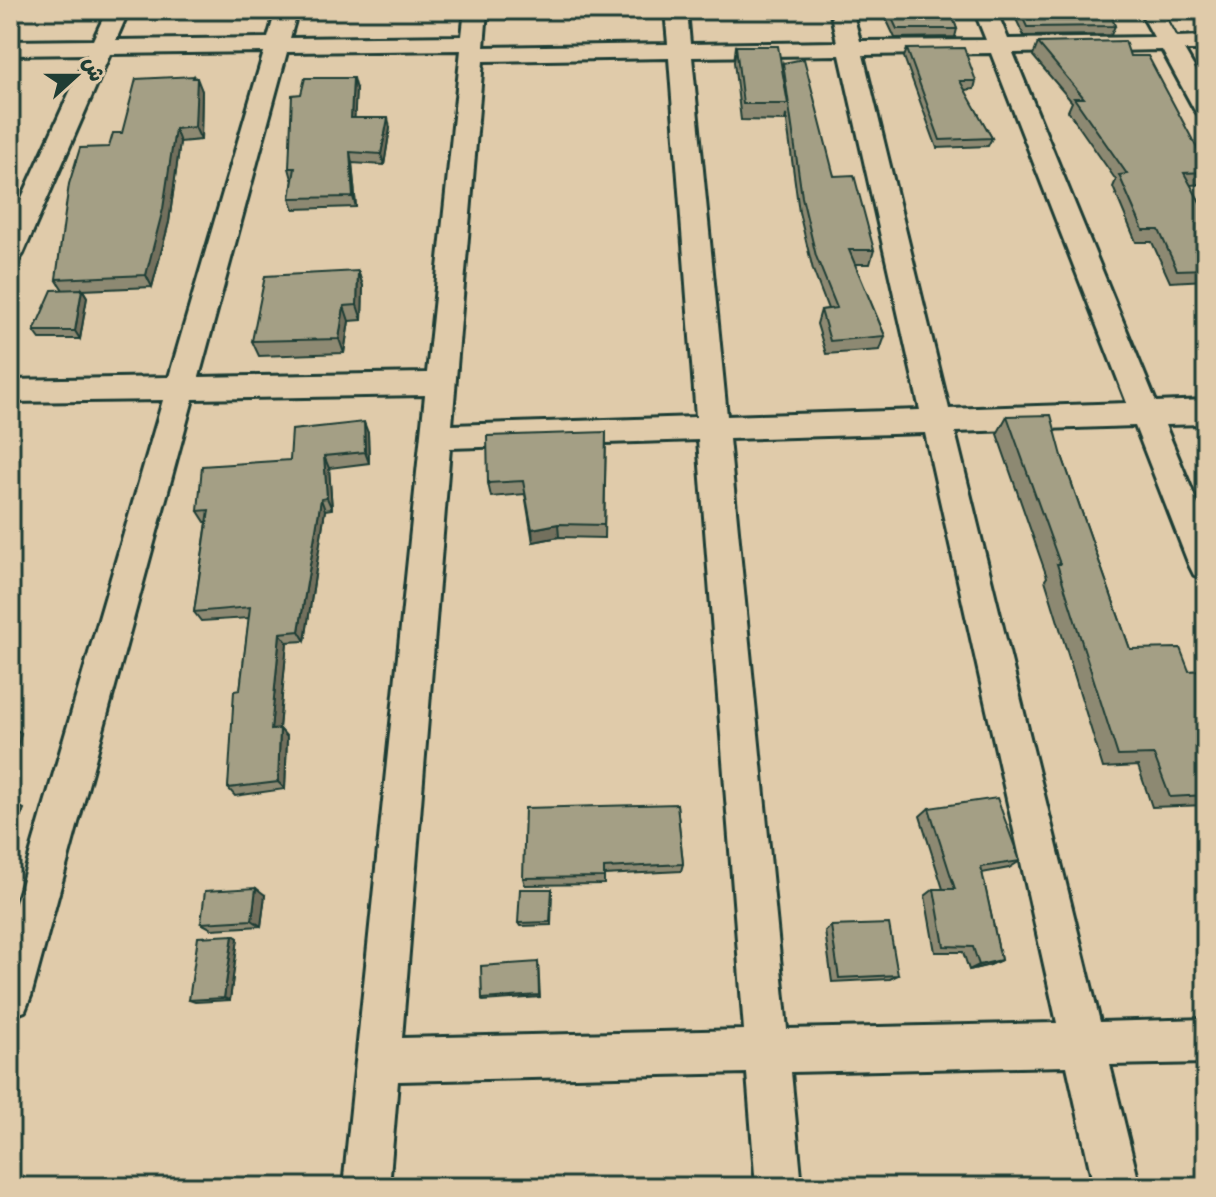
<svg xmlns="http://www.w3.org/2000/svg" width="1216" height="1197" viewBox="0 0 1216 1197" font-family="'Gochi Hand','Playpen Sans Arabic',sans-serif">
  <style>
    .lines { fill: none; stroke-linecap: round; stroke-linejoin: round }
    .street-casing { stroke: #1f3d34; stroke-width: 6 }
    .street { fill: #e0cbaa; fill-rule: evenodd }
    .wall { fill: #8d8972; stroke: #1f3d34; stroke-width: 2 }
    .shaded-wall { fill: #736f5d; stroke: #1f3d34; stroke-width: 2 }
    .building { fill: #a49f85; stroke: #1f3d34; stroke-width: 2 }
  </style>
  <rect width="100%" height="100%" fill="#e0cbaa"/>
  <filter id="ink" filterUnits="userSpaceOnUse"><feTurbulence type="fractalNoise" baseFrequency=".0125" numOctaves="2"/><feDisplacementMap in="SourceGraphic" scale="16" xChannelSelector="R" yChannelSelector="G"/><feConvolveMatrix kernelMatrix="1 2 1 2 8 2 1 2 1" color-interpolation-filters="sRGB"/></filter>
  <g filter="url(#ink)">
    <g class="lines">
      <g class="street-casing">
        <path id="street" d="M107,10H129L116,40L268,38L276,10H298L290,38L462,36L465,10H487L484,47L668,44L665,10H687L690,44L837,42L830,10H852L860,41L986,40L974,10H996L1008,39L1154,37L1139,10H1161L1176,37L1206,36V50H1184L1206,88V116L1198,114L1194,109L1162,50L1013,53L1156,402L1206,400V424L1165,425L1206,524V579L1194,575L1189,565L1135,426L955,432L1100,1022L1206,1019V1063L1110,1065L1140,1187H1094L1067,1066L791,1072L802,1187H756L747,1073L398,1081L389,1187H343L425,395L193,399L31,996L25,1011L10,1017V923L163,400L10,402V380L169,377L264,52L110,54L23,254L19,260L10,263V224L87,54L10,55V41L93,40ZM461,50L427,373L199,377L287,52ZM991,53L1127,403L949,409L863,55ZM840,55L920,410L727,416L692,57ZM669,58L696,417L452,425L483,61ZM925,433L1057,1023L787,1029L729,439ZM698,440L744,1030L402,1038L450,448Z"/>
      </g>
      <use href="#street" class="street"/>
    </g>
    <g class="wall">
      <path d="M882,10H950L957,29L955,37L895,38Z"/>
      <path d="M1018,10H1109L1115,26L1111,35L1024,36L1015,17Z"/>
      <path d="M1038,43L1130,56L1206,165V178L1202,184L1190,185L1206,213V280L1170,282L1152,242H1136L1113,187L1116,180L1068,111L1072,102L1033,56Z"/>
      <path d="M736,46L782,69L783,63L834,176L874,250L870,264H854L885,336L880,350L826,354L817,324L821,310L828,309L813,270L799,212L786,115L785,121L741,120L734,62Z"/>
      <path d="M907,49L976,81L974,89L964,90L992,138L988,146L937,148L904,57Z"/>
      <path d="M1203,57H1206V83L1198,67Z"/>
      <path d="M194,76L202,91L201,140L180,142L169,222L152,287L83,290L87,297L80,339H40L34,331L63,290L56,279L122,133Z"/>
      <path d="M356,89L354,118L390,128L384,165L352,163L356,207L294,209L290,198L293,179H292L289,168Z"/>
      <path d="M358,271L363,286L362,320L349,321L344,353L259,356L252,341Z"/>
      <path d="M1007,416L1062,456L1130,649L1189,671L1206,670V805L1152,807L1138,766L1103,768L1045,580L1047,577L997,434Z"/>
      <path d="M606,432L604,538L559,537L533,542L525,494L491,497L488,483Z"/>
      <path d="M368,433L369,463L329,468L332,509L325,510L305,641L287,642L279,729H280L287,737L285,789L235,796L228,788L249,618L201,621L194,612L207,522H205L198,511L290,460Z"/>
      <path d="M677,804L683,864L681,871L604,875V884L525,885L523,878Z"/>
      <path d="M929,808L1020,861L1009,868L982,873L1001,960L990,965L969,970L963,952H935L925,896L934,889H943L920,816Z"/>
      <path d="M552,889L551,925L520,926L518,923Z"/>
      <path d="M265,895L261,926L212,929L201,923Z"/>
      <path d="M831,926L898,975L890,979L832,982L825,931Z"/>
      <path d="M233,935L238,938L230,1000L195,1002L189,1000Z"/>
      <path d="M538,962L540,997L483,1001L482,999Z"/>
    </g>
    <g class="shaded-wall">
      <path d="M194,76L197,85V78L202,91L201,140L195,127L193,78Z"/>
      <path d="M353,78L356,89L354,129L351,118Z"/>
      <path d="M388,118L390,128L384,165L381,154Z"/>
      <path d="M175,129L180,142L169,222L152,287L146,275Z"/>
      <path d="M350,152L352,163L356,207L353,197Z"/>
      <path d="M358,271L363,286L362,320L357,305Z"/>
      <path d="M82,289L87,297L80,339L75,331Z"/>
      <path d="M344,306L349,321L344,353L339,339Z"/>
      <path d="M364,422L368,433L369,463L365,452Z"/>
      <path d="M324,456L329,468L332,509L327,498Z"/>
      <path d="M321,499L325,510L305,641L299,631Z"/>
      <path d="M558,524L559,537L533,542L532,529Z"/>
      <path d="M280,633L287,642L278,738L271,730Z"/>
      <path d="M10,725L21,733L10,781Z"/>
      <path d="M280,729L287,737L285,789L278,782Z"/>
      <path d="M11,802L24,809L10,846V804Z"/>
      <path d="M256,888L265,895L261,926L252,920Z"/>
      <path d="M233,935L238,938L230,1000L224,998Z"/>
      <path d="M1001,960L990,965L969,970L979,965Z"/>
    </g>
    <g class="building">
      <path d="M888,10H950L957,29H897Z"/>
      <path d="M1019,10H1109L1115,26L1027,27Z"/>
      <path d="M1125,41L1130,56H1148L1206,165V172L1184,173L1206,213V269L1177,270L1159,230H1143L1119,175L1127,174L1074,98H1084L1038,43Z"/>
      <path d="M736,46H778L788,104H743Z"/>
      <path d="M964,48L976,81H960L992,138L940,140L907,49Z"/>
      <path d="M804,59L834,176L854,175L874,250H849L885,336L830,341L821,310L837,308L816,256L802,197L783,63Z"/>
      <path d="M194,76L193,78H197L195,127L175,129L163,209L146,275L56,279L69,184L80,148L109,147L113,133H122L136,79Z"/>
      <path d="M305,78H353L351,118H388L381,154L350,152L353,197L290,198L295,168H289L292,95L301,94Z"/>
      <path d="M358,271L357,305L344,306L339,339L252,341L265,276Z"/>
      <path d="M82,289L75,331H34L52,290Z"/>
      <path d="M1051,415L1062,456L1130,649L1180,648L1189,671L1206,670V795L1170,797L1154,755L1118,756L1057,564H1060L1007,416Z"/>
      <path d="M364,422L365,452L324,456L327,498L321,499L299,631L280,633L271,730L280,729L278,782L228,788L234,691L240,690L250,607L194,612L209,510L198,511L202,466L290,460L292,430Z"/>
      <path d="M606,432L604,525L558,524L532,529L523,481L488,483L487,436Z"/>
      <path d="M997,798L1020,861L981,867L1001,960L979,965L973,947L944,946L934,889H955L929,808Z"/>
      <path d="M677,804L683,864L604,868V877L523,878L525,808Z"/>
      <path d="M256,888L252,920L201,923L205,891Z"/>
      <path d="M520,889H552L550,922L518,923Z"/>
      <path d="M889,924L898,975L839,978L831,926Z"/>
      <path d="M233,935L224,998L189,1000L198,937Z"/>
      <path d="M538,962L539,995L482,999L481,966Z"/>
    </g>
  </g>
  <rect width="1216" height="1197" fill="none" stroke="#e0cbaa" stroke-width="40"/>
  <rect x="20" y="20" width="1176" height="1157" fill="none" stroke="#1f3d34" stroke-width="3" filter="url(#ink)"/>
  <g transform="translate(76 76) rotate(69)" stroke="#e0cbaa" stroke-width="6" paint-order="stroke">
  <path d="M0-6L14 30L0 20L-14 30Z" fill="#1f3d34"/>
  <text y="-12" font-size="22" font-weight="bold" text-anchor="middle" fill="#1f3d34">ش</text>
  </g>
</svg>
